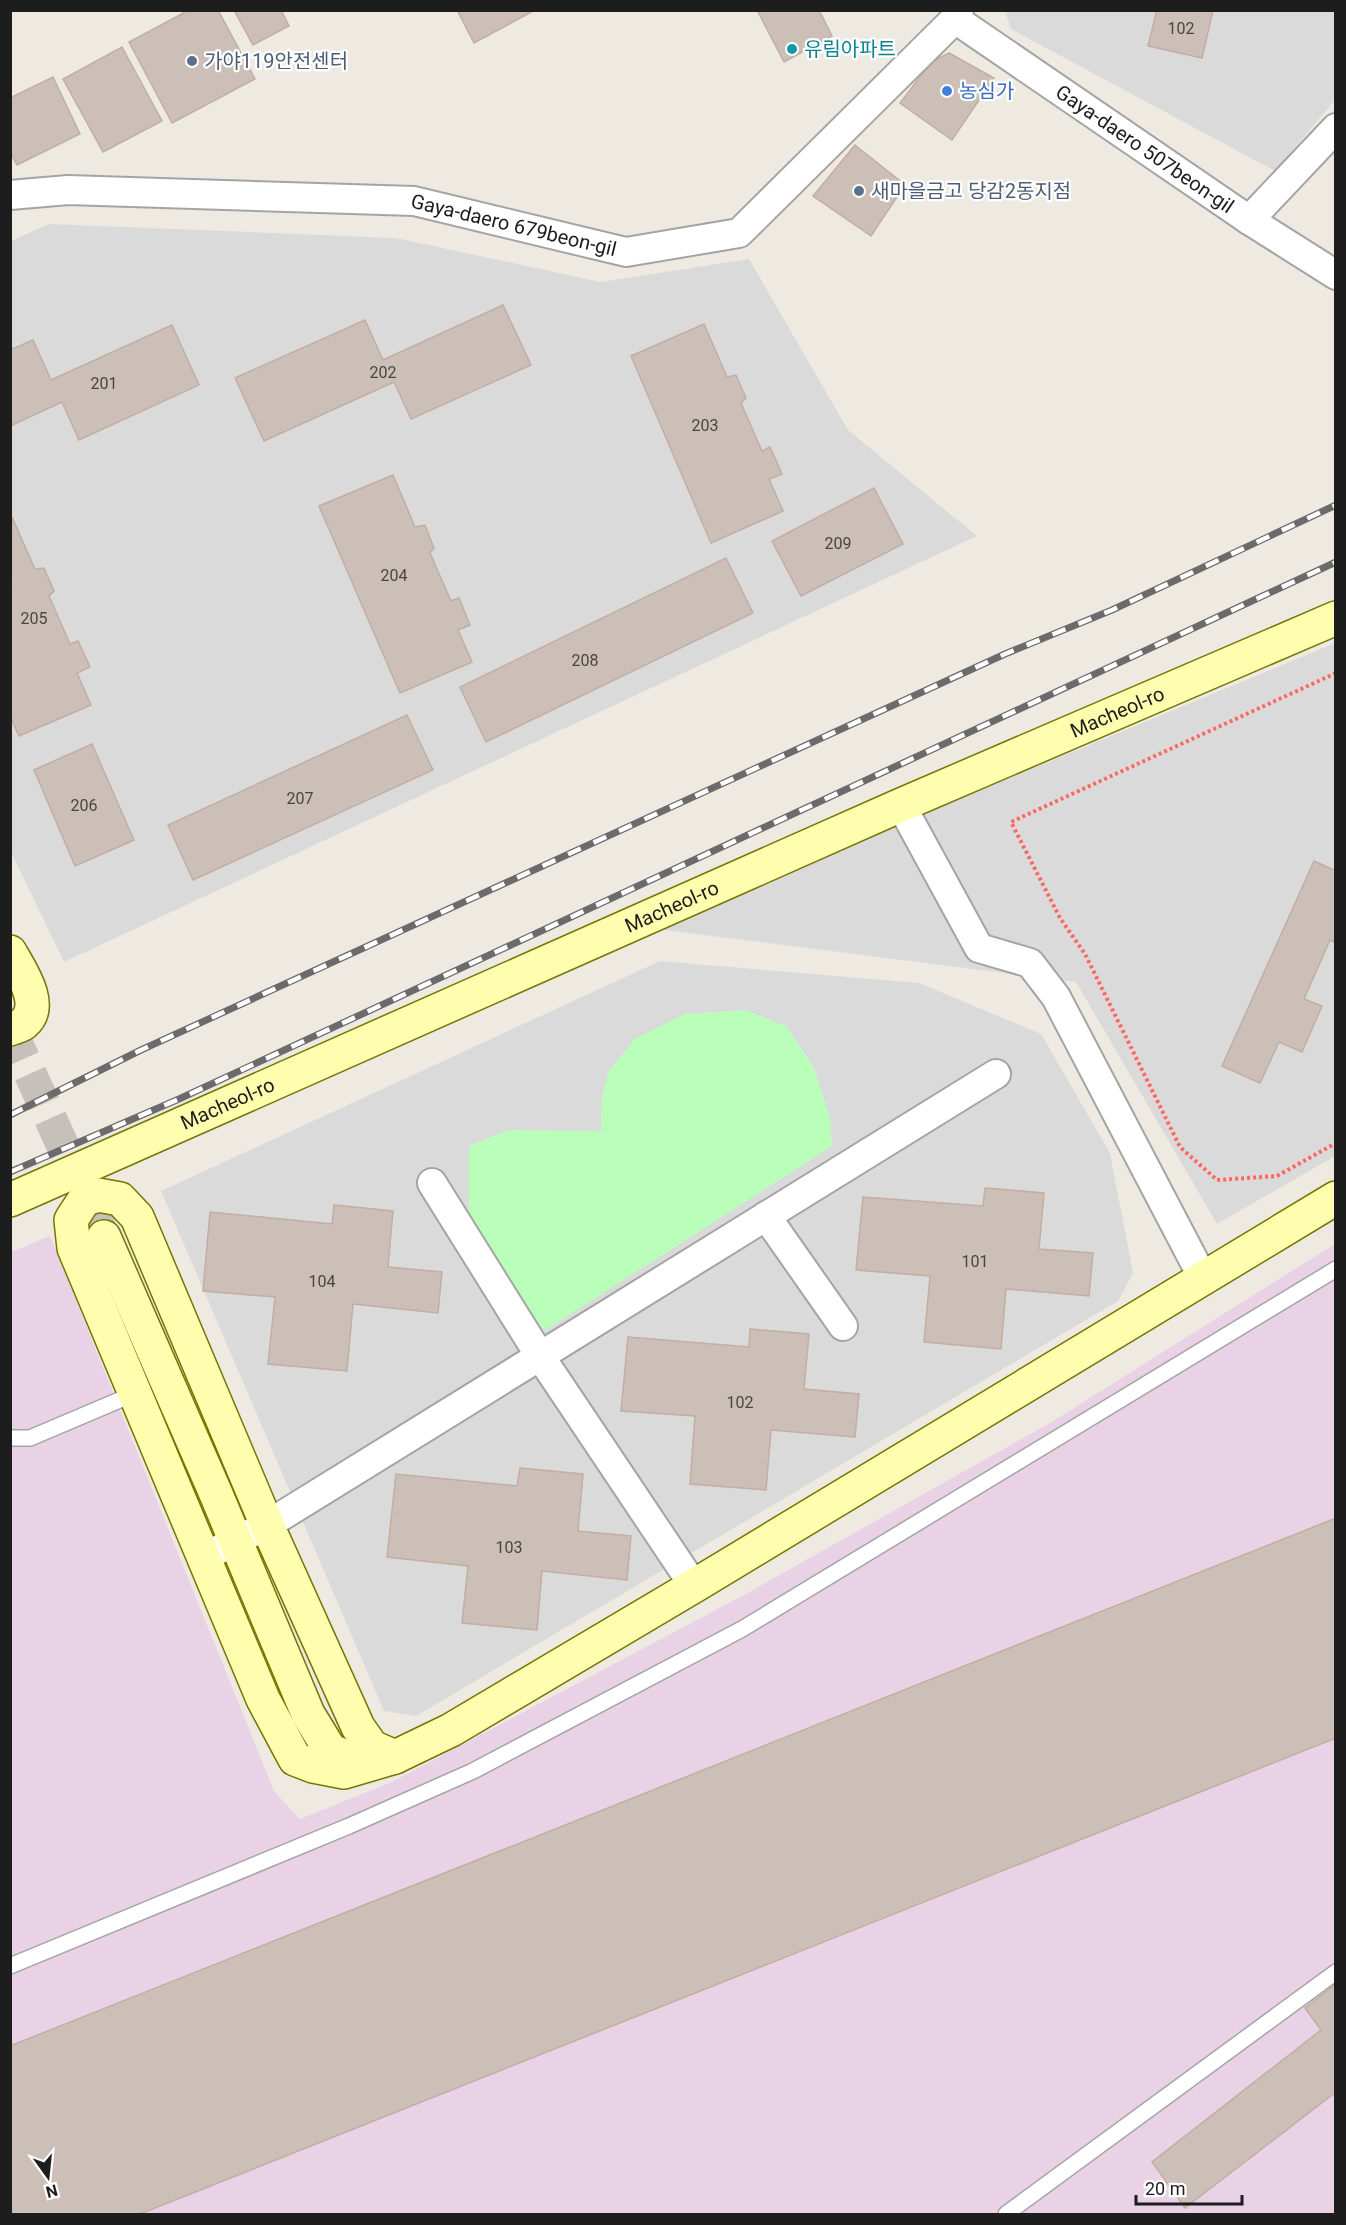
<svg xmlns="http://www.w3.org/2000/svg" width="1346" height="2225" viewBox="0 0 1346 2225" font-family="Roboto,'Noto Sans KR',sans-serif">
  <style>
    .residential { fill: #dbdada }
    .industrial { fill: #e9d2e6 }
    .park { fill: #b9ffba }
    .building { fill: #cbbfb7; stroke: #c2aea2; stroke-width: 1.5 }
    .lines { fill: none; stroke-linecap: round; stroke-linejoin: round }
    .secondary-tunnel { stroke: #c5c1ba; stroke-width: 33; stroke-dasharray: 33 16; stroke-linecap: butt }
    .lane-casing { stroke: #a4a4a4; stroke-width: 18 }
    .street-casing { stroke: #a4a4a4; stroke-width: 32 }
    .secondary-casing { stroke: #737700; stroke-width: 36 }
    .path { stroke: #ff6862; stroke-width: 4; stroke-dasharray: 3 3; stroke-linecap: butt }
    .lane { stroke: #fff; stroke-width: 15 }
    .street { stroke: #fff; stroke-width: 28 }
    .secondary { stroke: #fffeaf; stroke-width: 33 }
    .rail-casing { stroke: #6b6b6b; stroke-width: 7 }
    .rail { stroke: #fff; stroke-width: 4.5; stroke-dasharray: 14; stroke-linecap: butt }
    .culture-dot { fill: #0f9aa8; stroke: #fff; stroke-width: 2 }
    .service-dot { fill: #5c6f8a; stroke: #fff; stroke-width: 2 }
    .shop-dot { fill: #3f7fe0; stroke: #fff; stroke-width: 2 }
    .labels { text-anchor: middle; dominant-baseline: central; stroke-width: 4.5; stroke-linejoin: round; paint-order: stroke }
    .number-label { font-size: 16px; fill: #484644 }
    .culture-label { font-size: 20px; fill: #0d838f; stroke: #fff; text-anchor: start }
    .service-label { font-size: 20px; fill: #4e5e75; stroke: #fff; text-anchor: start }
    .shop-label { font-size: 20px; fill: #366cbe; stroke: #fff; text-anchor: start }
    .street-label { font-size: 20px; fill: #1d1d1d; stroke: #fff }
  </style>
  <rect width="100%" height="100%" fill="#efeae1"/>
  <g class="residential">
    <path d="M1005,11H1335V100L1275,171L1011,29Z"/>
    <path d="M49,224L396,238L601,282L749,259L848,430L977,536L64,962L11,852V241Z"/>
    <path d="M1335,643V1156L1217,1224L1076,982L649,928Z"/>
    <path d="M660,961L919,983L1041,1034L1110,1153L1133,1273L1118,1301L416,1716L384,1711L161,1191Z"/>
  </g>
  <path class="industrial" d="M50,1236L274,1791L300,1819L392,1782L742,1596L1050,1423L1335,1244V2214H11V1252Z"/>
  <path class="park" d="M745,1010L786,1026L814,1068L830,1118L832,1146L544,1331L469,1217V1146L509,1130L601,1131L602,1098L608,1072L635,1039L685,1014Z"/>
  <g class="building">
    <path d="M189,10H218L255,79L172,123L129,42Z"/>
    <path d="M234,10H281L289,26L253,45Z"/>
    <path d="M457,10H535L474,43Z"/>
    <path d="M757,10H819L832,36L784,62Z"/>
    <path d="M1157,10H1213L1202,58L1148,46Z"/>
    <path d="M122,47L162,121L103,152L63,79Z"/>
    <path d="M949,53L994,78L952,140L900,103L932,61Z"/>
    <path d="M53,77L80,134L17,165L10,152V98Z"/>
    <path d="M855,145L905,185L871,236L813,196Z"/>
    <path d="M503,305L531,365L411,419L394,382L264,441L235,378L365,320L383,360Z"/>
    <path d="M704,324L727,377L736,375L746,398L741,403L762,451L770,447L782,474L769,479L783,511L711,543L631,356Z"/>
    <path d="M172,325L199,385L79,440L62,402L10,426V350L33,340L51,380Z"/>
    <path d="M393,475L415,527L425,525L434,548L430,553L451,601L459,598L470,625L458,630L472,662L400,693L319,506Z"/>
    <path d="M874,488L903,544L801,596L772,541Z"/>
    <path d="M12,517L35,569L44,568L54,591L49,596L70,644L78,641L90,667L77,673L91,705L19,736L10,716Z"/>
    <path d="M726,558L753,613L486,742L460,687Z"/>
    <path d="M407,715L433,770L193,880L168,825Z"/>
    <path d="M92,744L134,840L75,866L34,770Z"/>
    <path d="M1314,861L1336,871V943L1330,940L1304,999L1322,1006L1302,1052L1279,1042L1260,1083L1222,1066Z"/>
    <path d="M985,1188L1044,1193L1039,1249L1093,1253L1089,1296L1006,1289L1001,1349L924,1342L930,1276L856,1270L863,1197L983,1206Z"/>
    <path d="M334,1205L393,1211L388,1267L442,1272L438,1313L353,1304L347,1371L268,1364L275,1297L203,1291L210,1212L332,1224Z"/>
    <path d="M750,1329L809,1334L804,1389L859,1394L855,1437L771,1430L766,1490L690,1484L695,1416L621,1411L628,1337L749,1347Z"/>
    <path d="M520,1468L583,1474L578,1531L631,1536L627,1580L542,1571L537,1630L462,1623L468,1566L387,1557L396,1474L517,1486Z"/>
    <path d="M1336,1518V1738L140,2214H10V2046Z"/>
    <path d="M1336,1984V2092L1185,2208L1152,2162L1321,2030L1305,2008Z"/>
  </g>
  <g class="lines">
    <path class="secondary-tunnel" d="M10,1029L104,1237"/>
    <g class="lane-casing">
      <g id="lane">
        <path d="M10,1438H30L136,1393"/>
        <path d="M10,1966L349,1826L473,1771L742,1629L1336,1269"/>
        <path d="M1006,2214L1336,1972"/>
      </g>
    </g>
    <g class="street-casing">
      <g id="street">
        <path id="s1" d="M955,19L1249,220L1336,275"/>
        <path id="s2" d="M10,195L68,190L414,201L626,252L739,233L955,19L959,10"/>
        <path d="M1249,220L1336,128"/>
        <path d="M901,805L979,948L1030,963L1056,997L1203,1278"/>
        <path d="M432,1183L540,1356L694,1586"/>
        <path d="M766,1216L843,1326"/>
        <path d="M204,1557L267,1525L996,1074"/>
      </g>
    </g>
    <g class="secondary-casing">
      <g id="secondary">
        <path d="M10,952C20,970 45,1005 24,1023C21,1026 14,1027 10,1029"/>
        <path d="M98,1195L120,1199L137,1217L267,1525L358,1727L372,1747L395,1757L344,1772L313,1766L295,1759L263,1699L74,1248L71,1220L84,1200Z"/>
        <path id="s3" d="M10,1200L901,805L1336,618"/>
        <path d="M104,1237L216,1494L308,1714L330,1750L362,1764L395,1757L451,1730L694,1586L1336,1198"/>
      </g>
    </g>
    <path class="path" d="M1336,673L1011,822L1060,918L1085,954L1180,1147L1217,1180L1277,1176L1336,1143"/>
    <use href="#lane" class="lane"/>
    <use href="#street" class="street"/>
    <use href="#secondary" class="secondary"/>
    <g class="rail-casing">
      <g id="rail">
        <path d="M10,1115L141,1050L1005,654L1112,610L1336,505"/>
        <path d="M10,1172L179,1099L1336,562"/>
      </g>
    </g>
    <use href="#rail" class="rail"/>
  </g>
  <circle class="culture-dot" cx="792" cy="49" r="6"/>
  <g class="service-dot">
    <circle cx="192" cy="61" r="6"/>
    <circle cx="859" cy="191" r="6"/>
  </g>
  <circle class="shop-dot" cx="947" cy="91" r="6"/>
  <g class="labels">
    <g class="number-label">
      <text x="1181" y="28">102</text>
      <text x="383" y="372">202</text>
      <text x="104" y="383">201</text>
      <text x="705" y="425">203</text>
      <text x="838" y="543">209</text>
      <text x="394" y="575">204</text>
      <text x="34" y="618">205</text>
      <text x="585" y="660">208</text>
      <text x="300" y="798">207</text>
      <text x="84" y="805">206</text>
      <text x="975" y="1261">101</text>
      <text x="322" y="1281">104</text>
      <text x="740" y="1402">102</text>
      <text x="509" y="1547">103</text>
    </g>
    <g class="culture-label">
      <text x="804" y="49">유림아파트</text>
    </g>
    <g class="service-label">
      <text x="204" y="61">가야119안전센터</text>
      <text x="871" y="191">새마을금고 당감2동지점</text>
    </g>
    <g class="shop-label">
      <text x="959" y="91">농심가</text>
    </g>
    <g class="street-label">
      <text stroke="none"><textPath href="#s1" startOffset="230">Gaya-daero 507beon-gil</textPath></text>
      <text stroke="none"><textPath href="#s2" startOffset="507">Gaya-daero 679beon-gil</textPath></text>
      <text stroke="none"><textPath href="#s3" startOffset="1210">Macheol-ro</textPath></text>
      <text stroke="none"><textPath href="#s3" startOffset="724">Macheol-ro</textPath></text>
      <text stroke="none"><textPath href="#s3" startOffset="238">Macheol-ro</textPath></text>
    </g>
  </g>
  <rect width="1346" height="2225" fill="none" stroke="#1d1d1d" stroke-width="24"/>
  <g transform="translate(48 2177) rotate(165)" stroke="#ffffff" stroke-width="4.5" paint-order="stroke">
  <path d="M0-4.5L10 22L0 15L-10 22Z" fill="#1d1d1d"/>
  <text y="-9" font-size="16" font-weight="bold" text-anchor="middle" fill="#1d1d1d">N</text>
  </g>
  <path d="M1136 2195v9h106v-9" fill="none" stroke="#1d1d1d" stroke-width="3"/>
  <text x="1145" y="2195" font-size="18" fill="#1d1d1d" stroke="#ffffff" stroke-width="4.5" paint-order="stroke">20 m</text>
</svg>
